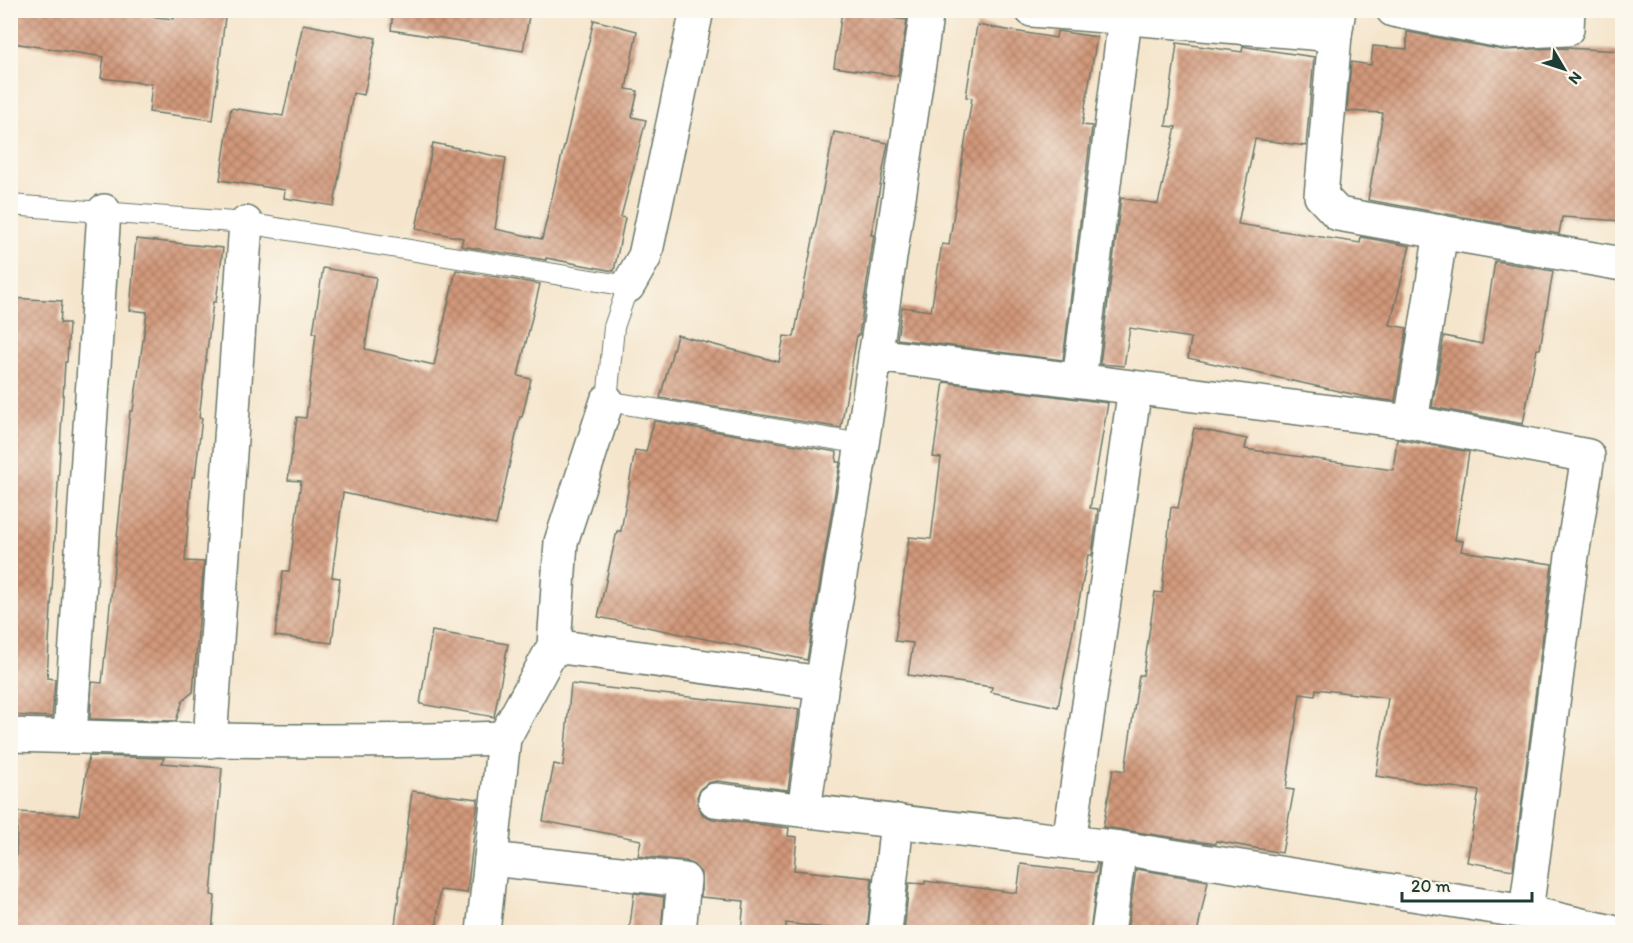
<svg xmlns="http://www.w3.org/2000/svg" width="1633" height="943" viewBox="0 0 1633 943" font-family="Itim,sans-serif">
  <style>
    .building { fill: url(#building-cross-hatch) }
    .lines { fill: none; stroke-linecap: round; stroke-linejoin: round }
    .service-casing { stroke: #6a7869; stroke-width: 22 }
    .minor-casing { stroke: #6a7869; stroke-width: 36 }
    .service { stroke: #fff; stroke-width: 20 }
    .minor { stroke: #fff; stroke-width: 33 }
  </style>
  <defs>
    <pattern id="building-cross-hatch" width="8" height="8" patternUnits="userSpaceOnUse" patternTransform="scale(1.5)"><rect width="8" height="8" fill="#d2987a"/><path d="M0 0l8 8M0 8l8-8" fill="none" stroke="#aa7d65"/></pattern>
  </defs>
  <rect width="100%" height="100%" fill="#fbf7ec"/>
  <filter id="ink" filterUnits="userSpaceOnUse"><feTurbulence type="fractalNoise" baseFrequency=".0167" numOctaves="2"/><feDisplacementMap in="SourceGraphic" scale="12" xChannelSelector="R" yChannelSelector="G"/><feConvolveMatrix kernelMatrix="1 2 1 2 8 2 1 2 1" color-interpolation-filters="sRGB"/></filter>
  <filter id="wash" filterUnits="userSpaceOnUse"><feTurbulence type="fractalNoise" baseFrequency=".008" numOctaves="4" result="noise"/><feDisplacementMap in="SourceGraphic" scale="24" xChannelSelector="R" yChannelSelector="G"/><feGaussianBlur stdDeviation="1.35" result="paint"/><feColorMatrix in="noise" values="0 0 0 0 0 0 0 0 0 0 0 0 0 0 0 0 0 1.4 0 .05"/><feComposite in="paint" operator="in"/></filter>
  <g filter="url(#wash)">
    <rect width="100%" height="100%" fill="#f5e5cc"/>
    <g id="blocks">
      <g class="building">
        <path d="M18,10H94L174,19L175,12L225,17L213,120L149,112L152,84L101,78L104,57L13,43Z"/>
        <path d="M393,10H530L523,51L391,30Z"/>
        <path d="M842,11L907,20L898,76L834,67Z"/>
        <path d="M594,20L637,31L626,89L638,91L632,117L646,120L621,217L625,218L614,271L546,258V260L461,246L463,238L416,229L433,143L506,158L495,229L542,239Z"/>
        <path d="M303,24L376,38L364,95L353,93L334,206L284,198L285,190L220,180L231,108L283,116Z"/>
        <path d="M977,25L1056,38L1057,31L1097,37L1082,125L1092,126L1063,360L897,339L902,307L931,311L942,244L949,245L972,98L966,97Z"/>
        <path d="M1407,32L1503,50L1564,48L1623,51V221L1562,217L1559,234L1368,200L1383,113L1347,111L1351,62L1371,65L1373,46L1407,49Z"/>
        <path d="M1177,43L1242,52L1243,46L1247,47L1314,57L1306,146L1255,139L1238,224L1360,243L1361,237L1410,246L1390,325L1407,328L1395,401L1375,399L1188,358L1191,338L1130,328L1124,366L1100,364L1121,198L1158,204L1176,127L1166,126Z"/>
        <path d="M834,132L888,143L871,235H874L859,335H857L841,428L660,398L677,335L779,362L784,336L794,337Z"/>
        <path d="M136,239L223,248L216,302H213L199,418H202L195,477H192L185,561L204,562L193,692L183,700L176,721L90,719L92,682L102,683L130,411H133L147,312L130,310Z"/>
        <path d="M1495,261L1553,271L1540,349H1537L1523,424L1432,407L1444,336L1482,344Z"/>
        <path d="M323,268L376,277L365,349L434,365L456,270L540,284L518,376L531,379L522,417H520L496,525L343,493L332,577L340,578L332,643L275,636L283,571H289L301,481L288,480L297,417L306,418L316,333H313Z"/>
        <path d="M10,298L62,301L60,323H69L67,362H65L47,678L55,679L52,717L10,715Z"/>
        <path d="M944,382L1108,403L1090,508L1098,509L1092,555H1088L1058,707L991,692L992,687L908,675L913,643L895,641L909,537L931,539L941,458L933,457Z"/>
        <path d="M654,421L837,452L836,462H840L807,660L598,617L617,531H621L635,450L646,452Z"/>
        <path d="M1194,428L1247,439L1245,449L1393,470L1397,439L1469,452L1455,540L1463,541L1461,551L1552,564L1513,870L1467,862L1479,791L1376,776L1388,698L1316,689L1315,696L1300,694L1286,789L1294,790L1282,853L1216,841V844L1103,827L1113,769L1125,771L1139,675H1143L1155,592L1162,593L1171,507L1178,508Z"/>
        <path d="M432,631L508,644L494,717L420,704Z"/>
        <path d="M571,684L799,709L788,790L717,781L708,783L700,789L697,797L698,807L703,815L713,819L789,828L788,836L797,837L794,870L872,878L867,933L786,923V933H741L744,901L701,897V873L694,865L686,861L638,856L641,840L543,821L554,764L563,766Z"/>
        <path d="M89,756L164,758L162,763L222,768L211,895L215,896L212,933H12L18,812L79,815Z"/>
        <path d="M412,791L478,799L467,893L440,890L436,933H394Z"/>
        <path d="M1021,864L1095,873L1097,864H1099L1090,933H904L909,883L925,884V881L1017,893Z"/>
        <path d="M1136,869L1208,881L1197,933H1127Z"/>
        <path d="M634,893L664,897L661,933H629Z"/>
      </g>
    </g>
  </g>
  <g filter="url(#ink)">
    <use href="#blocks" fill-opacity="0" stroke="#6a7869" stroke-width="1.5"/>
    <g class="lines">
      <g class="service-casing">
        <path id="service" d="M10,205L246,223L628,286L614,327L607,401L862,444"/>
      </g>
      <g class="minor-casing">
        <g id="minor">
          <path d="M1032,10L1335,35L1339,10"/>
          <path d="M1393,10L1506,32L1567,29L1568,10"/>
          <path d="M1335,35L1321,196L1338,214L1622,264"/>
          <path d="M628,286L645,256L697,10"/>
          <path d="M875,355L1411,422L1588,456L1572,556L1526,912"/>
          <path d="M1079,380L1125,18"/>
          <path d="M1411,422L1441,232"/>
          <path d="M554,646L822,683"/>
          <path d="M10,735C175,740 340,744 504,738"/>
          <path d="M70,736L104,211"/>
          <path d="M210,741L246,223"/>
          <path d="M715,800L1120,848L1526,912L1612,932"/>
          <path d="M804,810L822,683L862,444L927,10"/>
          <path d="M1069,842L1135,388"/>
          <path d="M491,859L684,880L679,932"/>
          <path d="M483,932L504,738L554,646L561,542L607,401"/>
          <path d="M885,932L897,821"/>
          <path d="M1108,932L1120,848"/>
        </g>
      </g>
      <use href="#service" class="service"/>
      <use href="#minor" class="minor"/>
    </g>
  </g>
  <rect width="1633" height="943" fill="none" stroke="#fbf7ec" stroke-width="36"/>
  <g transform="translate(1564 69) rotate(129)" stroke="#fbf7ec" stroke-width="4.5" paint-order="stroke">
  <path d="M0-4.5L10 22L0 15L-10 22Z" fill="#1f3d34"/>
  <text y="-9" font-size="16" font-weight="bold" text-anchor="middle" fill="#1f3d34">N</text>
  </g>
  <path d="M1402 892v9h130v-9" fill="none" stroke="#1f3d34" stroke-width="3"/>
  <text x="1411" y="892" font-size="18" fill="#1f3d34" stroke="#fbf7ec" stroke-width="4.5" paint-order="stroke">20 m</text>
</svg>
